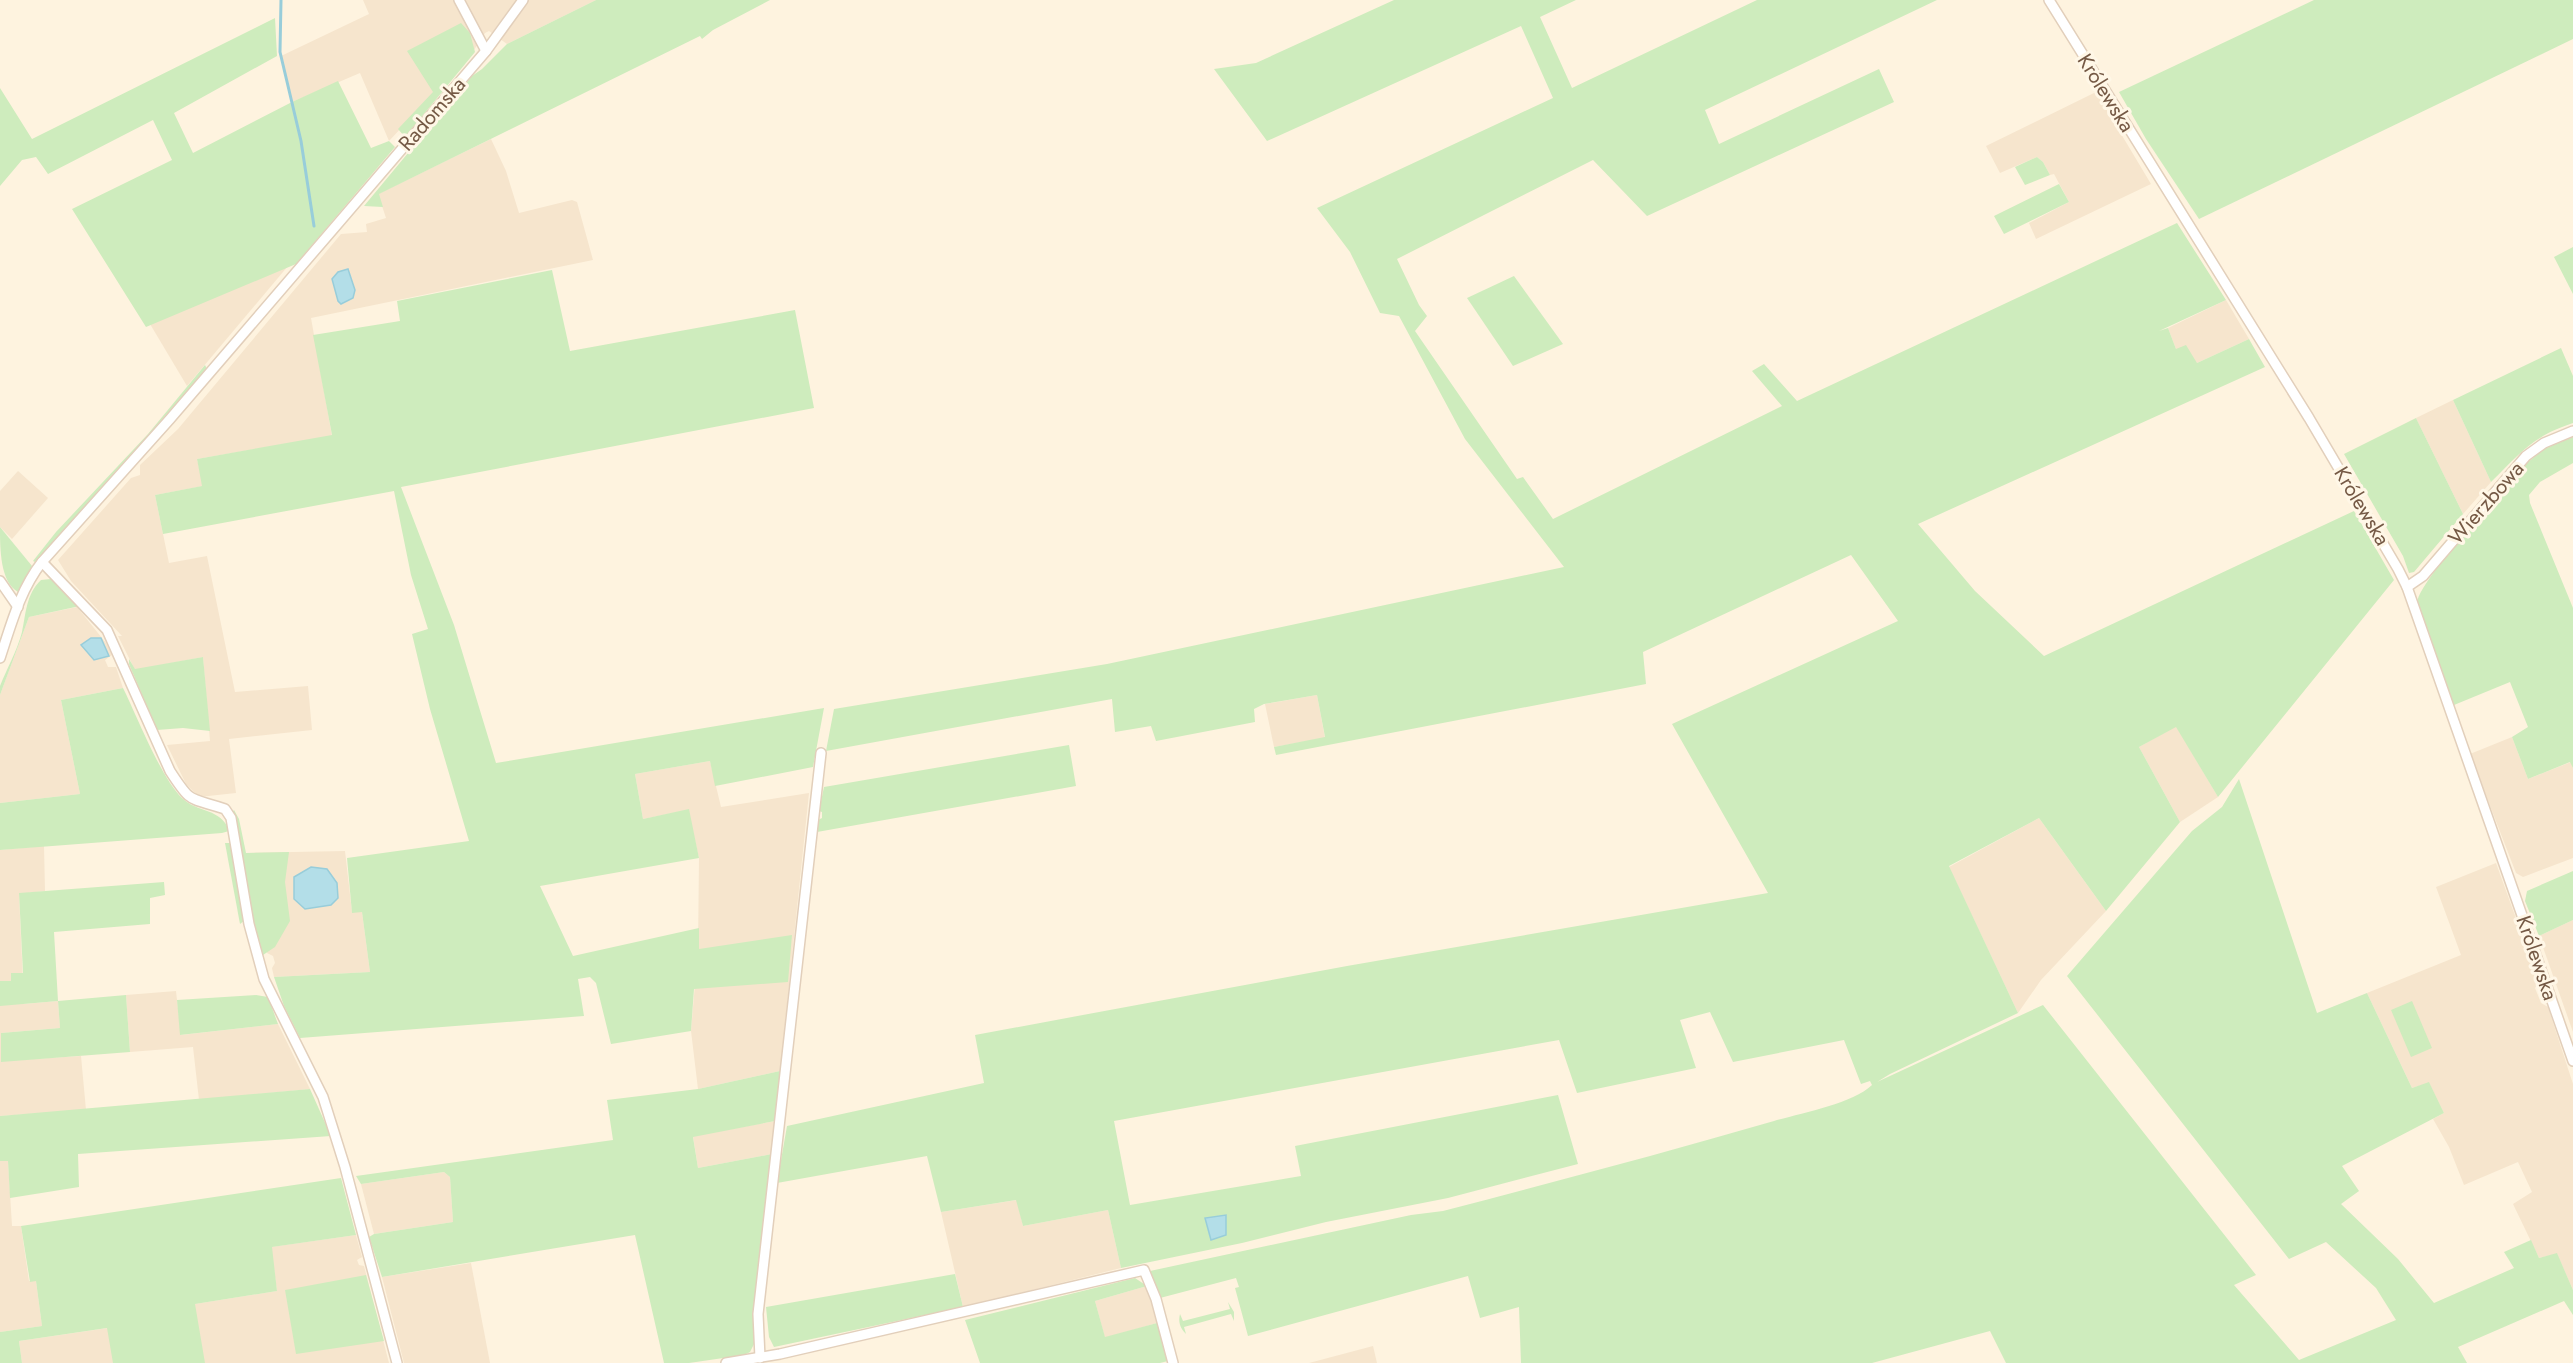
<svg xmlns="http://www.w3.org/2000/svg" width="2573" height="1363" viewBox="0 0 2573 1363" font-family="Jost,sans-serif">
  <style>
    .residential { fill: #f6e5cd }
    .green { fill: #ceecbd }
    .water { fill: #b3dee8; stroke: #98cdda; stroke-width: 1.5 }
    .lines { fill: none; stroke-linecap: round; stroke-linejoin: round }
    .stream { stroke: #98cdda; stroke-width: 3 }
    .minor-casing { stroke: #e2cfbb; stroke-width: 12 }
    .minor { stroke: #fff; stroke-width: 9 }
    .labels { text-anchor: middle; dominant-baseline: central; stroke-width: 6; stroke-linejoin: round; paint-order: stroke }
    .street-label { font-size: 21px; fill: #755945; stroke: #fff7e7 }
  </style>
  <rect width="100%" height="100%" fill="#fef3df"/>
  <g class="residential">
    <path d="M363,0H596L507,44L489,31L485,33L474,50L389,141L360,73L292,102L281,56L369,14Z"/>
    <path d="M2096,92L2151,184L2036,239L2029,223L2069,202L2054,174L2050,175L2043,162L2037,157L2000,173L1986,146Z"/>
    <path d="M491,139L506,171L519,213L572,200L577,202L593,260L311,318L332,436L197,459L203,486L155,495L169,563L207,556L235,692L308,686L312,730L229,739L236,793L199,797L186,784L167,745L210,741L203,657L135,670L118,636H122L71,581L58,560L131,478L140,475V465L178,429L341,234L367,232L366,224L386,218L378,194Z"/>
    <path d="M288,266L187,386L150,324Z"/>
    <path d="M2226,300L2249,339L2197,363L2176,349L2168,328Z"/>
    <path d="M2453,400L2491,482L2463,514L2416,418Z"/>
    <path d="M18,471L48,498L12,539L0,527V491Z"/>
    <path d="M77,607L106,643L112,655L105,660L108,667H116L123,688L61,700L80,794L0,803V695L29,617Z"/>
    <path d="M1317,695L1325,738L1274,747L1265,704Z"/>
    <path d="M2176,726L2218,797L2180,822L2139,747Z"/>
    <path d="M2512,737L2528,779L2571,762L2573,768V858L2523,877L2516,873L2470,754Z"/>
    <path d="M710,761L721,807L809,793L780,1071L698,1089L691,1031L698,949L699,858L688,810L643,819L635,774Z"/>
    <path d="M2039,818L2106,911L2041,980L2018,1013L1949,867Z"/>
    <path d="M44,846L45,891L19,894L24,1004L58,1001L60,1028L1,1033V1061L81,1056L86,1110L0,1116V850Z"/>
    <path d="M345,851L352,912H362L370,972L274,977L272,968L275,963L273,956L267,953L257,917L246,853Z"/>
    <path d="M2496,863L2539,982L2535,988L2541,1003L2548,1007L2573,1084V1290L2557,1254L2539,1258L2513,1204L2532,1192L2518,1162L2464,1185L2449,1147L2433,1119L2444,1113L2429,1083L2412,1088L2367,993L2461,955L2436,887Z"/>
    <path d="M2573,920V1032L2539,936Z"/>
    <path d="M176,991L181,1035L278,1024L310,1089L199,1100L193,1047L130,1052L126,995Z"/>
    <path d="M775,1121L772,1154L698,1168L693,1136Z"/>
    <path d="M0,1161H8L12,1226H21L29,1281H36L42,1326L0,1332Z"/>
    <path d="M444,1172L450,1177L453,1222L374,1234L361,1184Z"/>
    <path d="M1017,1200L1023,1226L1108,1210L1121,1268L963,1307L941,1212Z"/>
    <path d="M356,1235L362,1257L357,1260L359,1265L364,1266L389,1363H22L19,1341L108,1328L107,1318L277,1291L271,1247Z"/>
    <path d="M471,1263L490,1363H404L382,1277Z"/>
    <path d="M1147,1286L1157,1323L1105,1338L1095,1301Z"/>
    <path d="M1373,1346L1377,1363H1309Z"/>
  </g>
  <g class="green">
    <path d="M596,0H770L713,30L702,39L700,36L379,194L383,207L364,206L472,76L482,69L507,44Z"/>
    <path d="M1394,0H1576L1540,17L1572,88L1757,0H1937L1705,110L1719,144L1879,69L1894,102L1647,216L1593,160L1397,259L1419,305L1427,316L1415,331L1517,479L1523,477L1553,519L1782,406L1752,371L1764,364L1797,401L2177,223L2226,300L2159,331L2168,328L2176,349L2186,345L2197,363L2249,339L2265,367L1918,524L1975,591L2044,656L2354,511L2394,580L2218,797L2176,727L2139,747L2180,822L2106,911L2039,818L1949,866L2018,1013L1890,1074L1877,1082L2043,1005L2256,1275L2234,1285L2299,1360L2396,1320L2376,1288L2326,1242L2289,1259L2067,976L2192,831L2222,807L2239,779L2317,1013L2367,993L2412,1088L2429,1082L2444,1113L2342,1166L2359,1191L2341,1204L2398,1259L2434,1303L2514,1268L2504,1252L2531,1240L2539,1258L2557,1253L2573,1290V1315L2564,1301L2458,1347L2467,1363H2006L1990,1331L1872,1363H1521L1519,1307L1480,1318L1468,1276L1248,1336L1235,1288L1239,1287L1236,1278L1160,1298L1150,1271L1411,1215L1443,1211C1554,1182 1664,1153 1774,1121C1801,1113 1852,1104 1872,1085L1870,1081L1861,1084L1844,1040L1733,1062L1710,1012L1680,1020L1696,1068L1577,1093L1559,1040L1114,1121L1130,1205L1301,1176L1295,1146L1558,1095L1578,1164L1448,1198L1326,1222L1242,1243L1121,1268L1108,1210L1023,1226L1016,1200L941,1212L927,1156L777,1183L787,1126L984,1083L975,1035L1347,966L1768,893L1672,724L1898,621L1851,555L1643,652L1646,684L1276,755L1274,747L1325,737L1317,695L1264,704L1254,709L1255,722L1156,741L1151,726L1115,732L1112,699L826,751L834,709L1107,664L1564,567L1465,439L1399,316L1380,313L1350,252L1317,208L1553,98L1521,26L1267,141L1214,69L1256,63Z"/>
    <path d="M2314,0H2573V39L2199,219L2146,139L2119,92Z"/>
    <path d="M275,18L277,56L174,113L193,153L292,102L338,81L371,148L389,141L395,147L296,264L146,327L72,209L172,160L153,120L48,174L36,157L22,160L0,186V88L32,139Z"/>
    <path d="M461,23L470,33L475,52L405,137L398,129L433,92L407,51Z"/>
    <path d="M2037,157L2043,162L2050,175L2025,185L2015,167Z"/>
    <path d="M2059,184L2069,202L2004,234L1994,216Z"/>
    <path d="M2573,247V294L2554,257Z"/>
    <path d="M552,270L570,351L795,310L814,408L401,487L454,625L496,763L824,708L813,767L715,786L710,761L635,774L643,819L689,809L699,858L540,886L573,956L699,928V949L792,935L788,982L694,989L691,1031L611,1044L596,983L590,977L578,979L584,1016L300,1038L284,1006L274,977L370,972L362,912L352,913L347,858L469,841L430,709L412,634L428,629L411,575L394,491L163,534L155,495L202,486L197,459L332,435L313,335L400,321L397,301Z"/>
    <path d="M1514,276L1563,344L1513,366L1467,298Z"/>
    <path d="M2561,348L2573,376V423C2533,436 2520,453 2491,482L2453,400Z"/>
    <path d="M205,365L207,369L35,562L33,561L56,532L148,434Z"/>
    <path d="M2416,418L2463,514L2414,572L2409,573L2403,556L2344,454Z"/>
    <path d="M2573,437V463L2540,482L2529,495L2530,503L2573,608V768L2570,762L2528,779L2512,737L2528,727L2510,682L2454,705L2417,603C2418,581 2508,485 2528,462L2544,449Z"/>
    <path d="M0,527L32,566L18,592C0,582 0,549 0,527Z"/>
    <path d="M51,579L80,606L29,617L0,695V686C7,668 17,651 22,632C26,614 26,594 41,580Z"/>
    <path d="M203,657L210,731L183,728L157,730L129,664V659L135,669Z"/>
    <path d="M123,688C137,716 161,778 182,798C197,813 222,808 229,831L222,833L0,850V803L80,794L61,700Z"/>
    <path d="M1069,745L1076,786L817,832L818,820L822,818V812L819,811L824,787Z"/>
    <path d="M234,810L239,819L246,853L289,852L285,882L290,921L275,947L263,955L250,907L232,813Z"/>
    <path d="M225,843H231L245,920L240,924Z"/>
    <path d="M2573,871V920L2539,936L2525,901L2527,891Z"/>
    <path d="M164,882L165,895L150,898V924L54,932L58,1001L126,995L130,1052L1,1062V1033L60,1028L58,1001L0,1006V981H11V973H23L19,893Z"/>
    <path d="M256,995L268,997L278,1024L180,1035L177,1000Z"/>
    <path d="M2412,1001L2432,1048L2411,1057L2391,1010Z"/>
    <path d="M780,1071L775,1121L693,1137L698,1168L772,1154L754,1344L750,1352L744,1355L689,1363H664L635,1235L382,1277L369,1237L374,1234L453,1222L450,1177L444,1172L361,1184L356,1176L613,1140L607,1100L698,1089Z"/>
    <path d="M310,1089L331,1136L78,1154L79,1187L10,1198L8,1161H0V1116Z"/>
    <path d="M341,1178L356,1235L272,1247L277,1291L195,1304L205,1363H113L107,1328L19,1341L22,1363H0V1332L42,1326L36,1281L30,1282L21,1226Z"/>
    <path d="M955,1274L963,1307L774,1347L769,1337L766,1307Z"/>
    <path d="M366,1275L384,1341L296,1354L285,1290Z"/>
    <path d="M1135,1278L1147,1286L1095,1301L1105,1337L1157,1323L1168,1361L1160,1363H980L965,1320Z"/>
    <path d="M1228,1302L1234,1312V1321L1231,1314L1184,1327L1186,1334C1180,1328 1178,1322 1180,1314L1183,1321L1230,1309Z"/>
  </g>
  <g class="water">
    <path d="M348,269L355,290L353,298L341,304L338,301L332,279L338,272Z"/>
    <path d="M91,638H101L109,656L94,660L81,645Z"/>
    <path d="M311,867L327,869L337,883L338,898L331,905L305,909L294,899V877Z"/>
    <path d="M1226,1215V1235L1211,1240L1205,1218Z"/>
  </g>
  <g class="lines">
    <path class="stream" d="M281,0L280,52L301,141L314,226"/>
    <g class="minor-casing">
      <g id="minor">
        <path d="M459,0L486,51"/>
        <path d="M2049,0L2309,418L2398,569L2407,587L2573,1061"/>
        <path d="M42,562L107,630L170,771C192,805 189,797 225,809L231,818L249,924L264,979L323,1097L345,1167L397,1363"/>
        <path d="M0,581L18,607"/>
        <path d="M2407,587L2423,576L2526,456L2544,443L2573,431"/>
        <path d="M0,658C11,625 20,590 42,562L170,419L335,227L486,51L523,0"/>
        <path d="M760,1358L758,1314L821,753"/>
        <path d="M726,1363L780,1354L1144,1270L1156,1299L1173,1363"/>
      </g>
    </g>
    <use href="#minor" class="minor"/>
  </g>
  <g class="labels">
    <g class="street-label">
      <text transform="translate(2106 93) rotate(58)">Królewska</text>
      <text transform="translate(432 114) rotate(-49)">Radomska</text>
      <text transform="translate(2486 503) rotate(-49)">Wierzbowa</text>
      <text transform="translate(2362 506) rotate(59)">Królewska</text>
      <text transform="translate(2537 958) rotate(71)">Królewska</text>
    </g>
  </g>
</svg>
